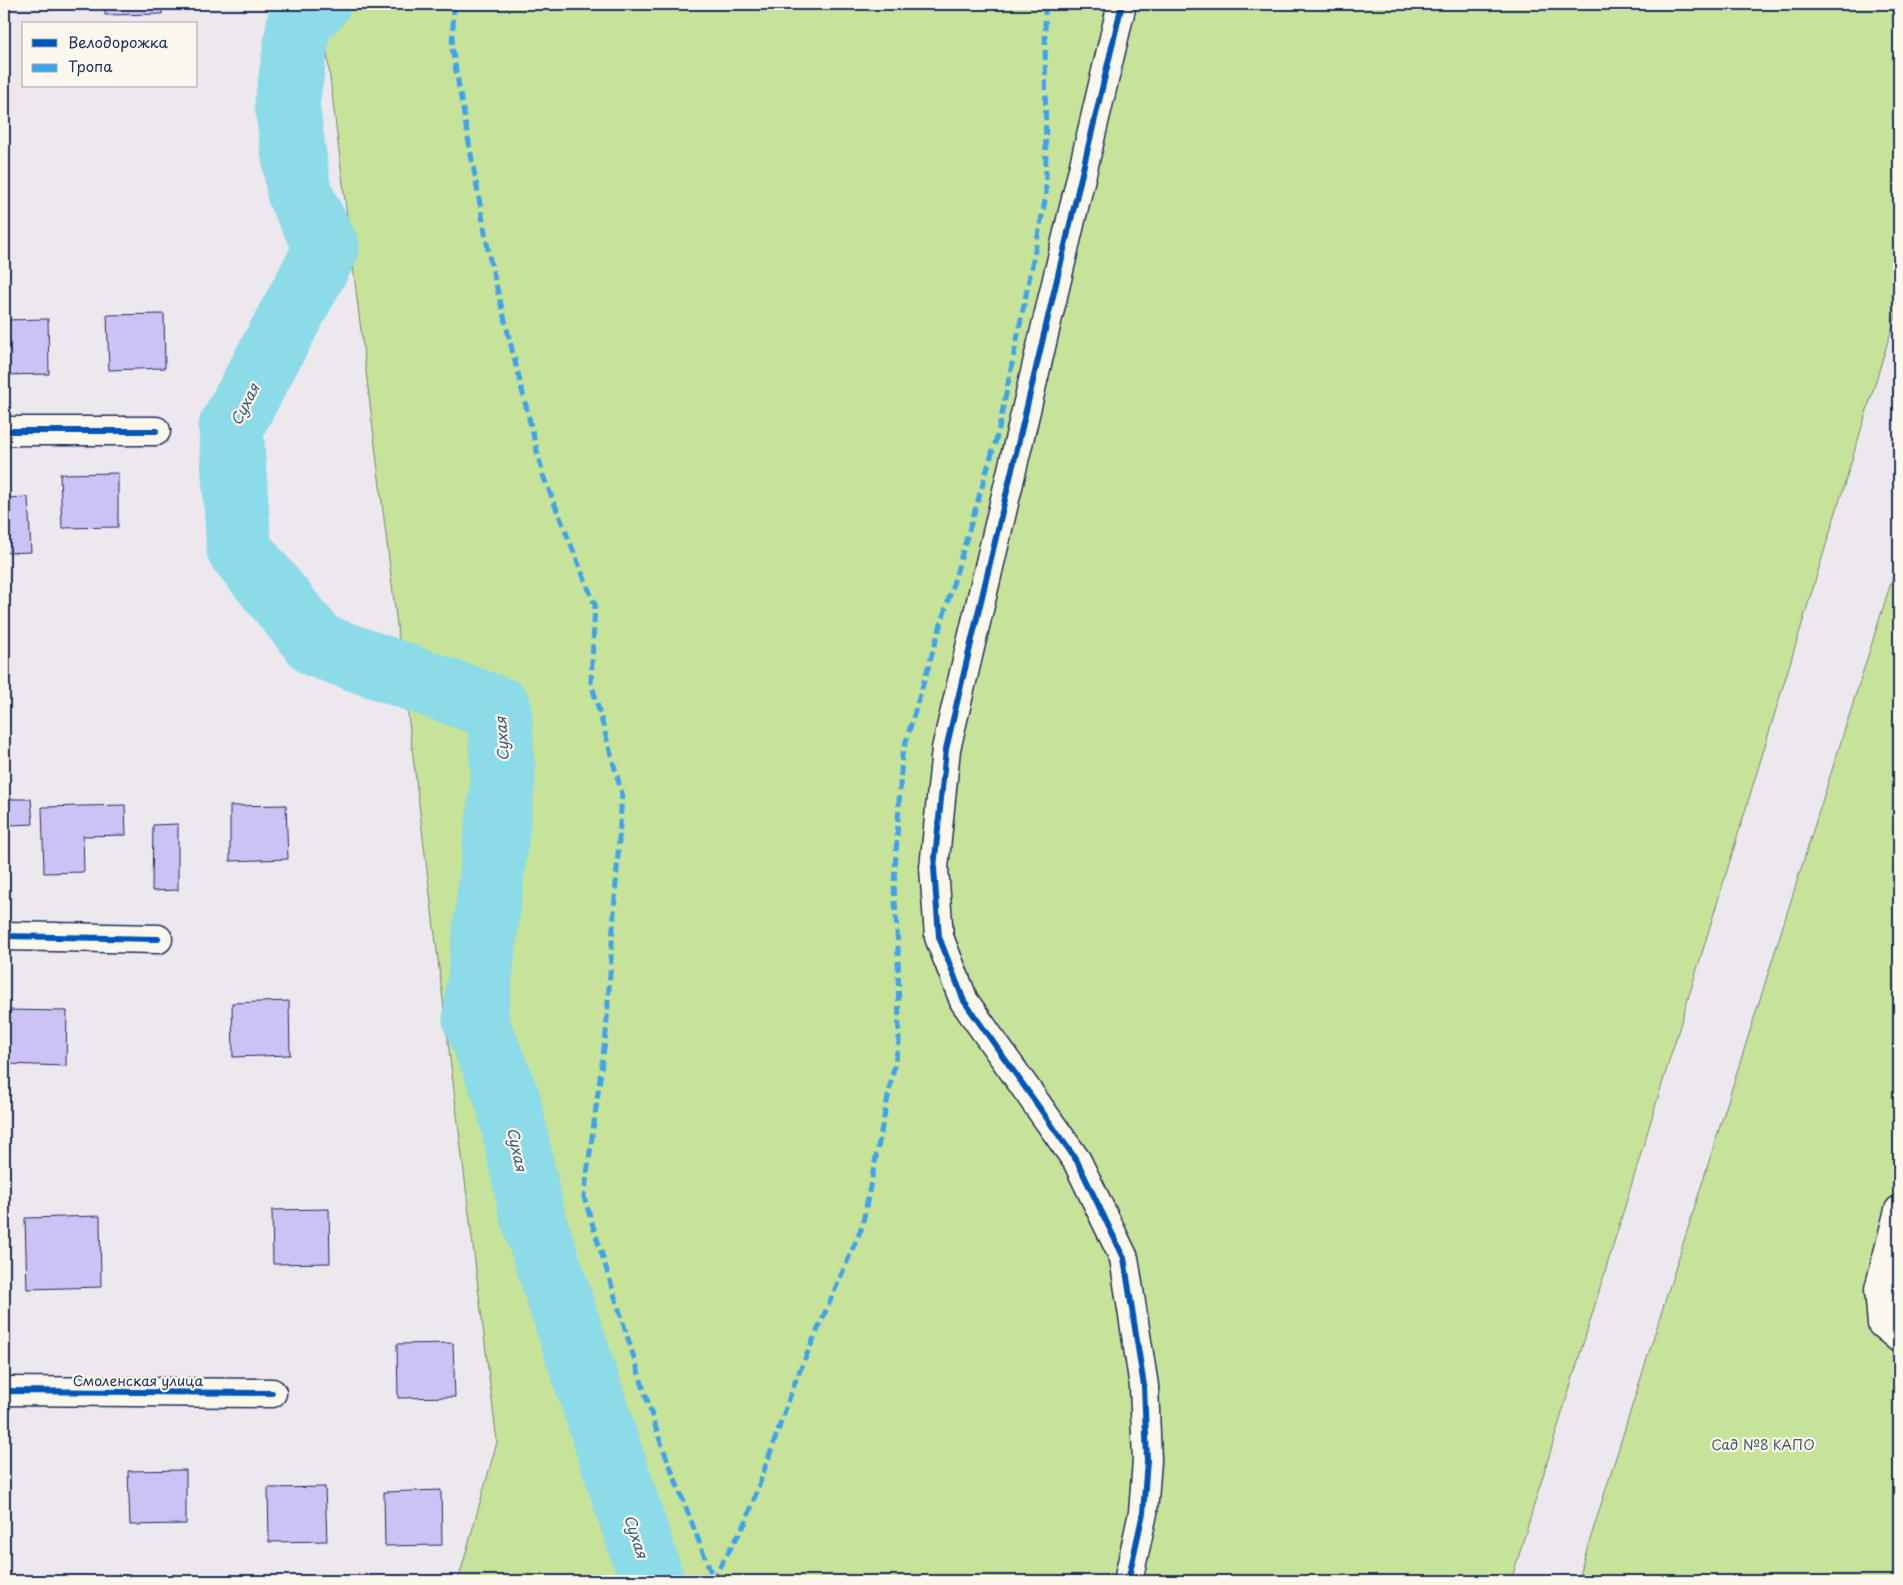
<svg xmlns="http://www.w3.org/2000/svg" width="1903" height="1585" viewBox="0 0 1903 1585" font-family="'Playpen Sans',sans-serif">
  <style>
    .green { fill: #c7e299; stroke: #71887c }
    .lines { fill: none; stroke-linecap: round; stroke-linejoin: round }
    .river { stroke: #8cdbe9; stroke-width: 65 }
    .building { fill: #cdc2f4; stroke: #1b2f5e }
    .minor-casing { stroke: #1b2f5e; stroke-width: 31 }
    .minor { stroke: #fbf7ec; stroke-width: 28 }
    .quiet { stroke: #3da3ed; stroke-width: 5; stroke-dasharray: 10 5; stroke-linecap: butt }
    .cycleway-casing { stroke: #fbf7ec; stroke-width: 9 }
    .cycleway { stroke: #0057b8; stroke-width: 6 }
    .labels { text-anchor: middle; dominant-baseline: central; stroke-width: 4.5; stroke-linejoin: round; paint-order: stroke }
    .street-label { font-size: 14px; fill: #1b2f5e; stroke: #fbf7ec }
    .park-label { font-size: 14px; fill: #465c6d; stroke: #fbf7ec }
    .water-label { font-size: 15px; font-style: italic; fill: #375a81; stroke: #fbf7ec }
  </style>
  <rect width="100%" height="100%" fill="#ede7ee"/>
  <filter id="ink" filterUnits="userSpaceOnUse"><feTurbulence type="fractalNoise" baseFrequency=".02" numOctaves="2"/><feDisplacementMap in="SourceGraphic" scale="10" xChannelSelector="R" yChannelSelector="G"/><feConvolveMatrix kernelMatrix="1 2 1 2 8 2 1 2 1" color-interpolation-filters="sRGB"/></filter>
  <g filter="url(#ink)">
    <g class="green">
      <path d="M321,4H1899V305L1511,1581H458L497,1442Z"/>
      <path d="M1899,557V1581H1577Z"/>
    </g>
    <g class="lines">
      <path class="river" d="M318,4L300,18L287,104L299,193L327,248L231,427L239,549L317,645L499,709L503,778L475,1019L508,1100L532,1215L652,1581"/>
    </g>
    <g class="building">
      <path d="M105,4H162V14L105,15Z"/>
      <path d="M164,314L165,368L109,370L107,315Z"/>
      <path d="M48,319L49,374L4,375V320Z"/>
      <path d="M118,473V527L62,528L60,474Z"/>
      <path d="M28,497L31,552L4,553V498Z"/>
      <path d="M9,799H31L33,824L10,825Z"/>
      <path d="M125,805L126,835L83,836L84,872L44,873L42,807Z"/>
      <path d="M286,805L288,859L230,861V806Z"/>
      <path d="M178,824V890L152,891L153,825Z"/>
      <path d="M289,1001L290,1055L233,1057L232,1003Z"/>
      <path d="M4,1010L67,1011L66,1066L4,1064Z"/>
      <path d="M329,1209L330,1263L273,1264L272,1210Z"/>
      <path d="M100,1216L101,1287L27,1289L25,1218Z"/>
      <path d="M4,1218H7L5,1288H4Z"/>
      <path d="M453,1343L455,1397L398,1398L397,1344Z"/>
      <path d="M186,1470V1524L130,1525L128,1471Z"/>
      <path d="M325,1487L327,1541L269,1542L268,1488Z"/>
      <path d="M441,1490L442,1545L385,1546L384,1492Z"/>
    </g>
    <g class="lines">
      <g class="minor-casing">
        <g id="minor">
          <path d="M1122,4L946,749L934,868L939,937L964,1001L1077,1161L1124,1258L1144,1386L1147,1460L1143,1513L1128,1581"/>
          <path d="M4,431H156"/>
          <path d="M4,936L158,939"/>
          <path d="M1899,1210L1879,1289L1882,1324L1899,1338"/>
          <path d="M4,1391L272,1393"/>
        </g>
      </g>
      <use href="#minor" class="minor"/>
      <g class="quiet">
        <path d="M454,4L452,48L490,260L543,475L595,605L591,682L622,794L606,1033L584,1197L658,1435L713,1578"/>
        <path d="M713,1581V1578L746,1522L795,1382L862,1227L899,1042L898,947L894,886L902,755L998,433L1046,196L1045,4"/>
      </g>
      <g class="cycleway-casing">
        <g id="cycleway">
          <path d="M1122,4L946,749L934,868L939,937L964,1001L1077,1161L1124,1258L1144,1386L1147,1460L1143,1513L1128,1581"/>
          <path d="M4,431H156"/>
          <path d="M4,936L158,939"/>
          <path d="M4,1391L272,1393"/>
        </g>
      </g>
      <use href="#cycleway" class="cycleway"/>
    </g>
  </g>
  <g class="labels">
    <g class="street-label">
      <text x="138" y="1380">Смоленская улица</text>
    </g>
    <g class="park-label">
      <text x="1763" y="1444">Сад №8 КАПО</text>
    </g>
    <g class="water-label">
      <text transform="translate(244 404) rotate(-63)">Сухая</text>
      <text transform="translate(501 739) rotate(-94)">Сухая</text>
      <text transform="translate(518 1149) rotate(78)">Сухая</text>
      <text transform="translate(637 1536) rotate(72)">Сухая</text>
    </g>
  </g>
  <rect width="1903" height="1585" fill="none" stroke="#fbf7ec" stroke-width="20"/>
  <rect x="10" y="10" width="1883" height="1565" fill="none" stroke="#1b2f5e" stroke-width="2" filter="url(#ink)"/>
  <rect x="22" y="22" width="175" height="65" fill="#fbf7ec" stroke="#a1a7b3"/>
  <rect x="32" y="39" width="25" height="8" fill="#0057b8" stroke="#a1a7b3"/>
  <text x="68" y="48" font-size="15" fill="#1b2f5e">Велодорожка</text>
  <rect x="32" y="64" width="25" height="8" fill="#3da3ed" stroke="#a1a7b3"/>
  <text x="68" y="72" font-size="15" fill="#1b2f5e">Тропа</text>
</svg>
